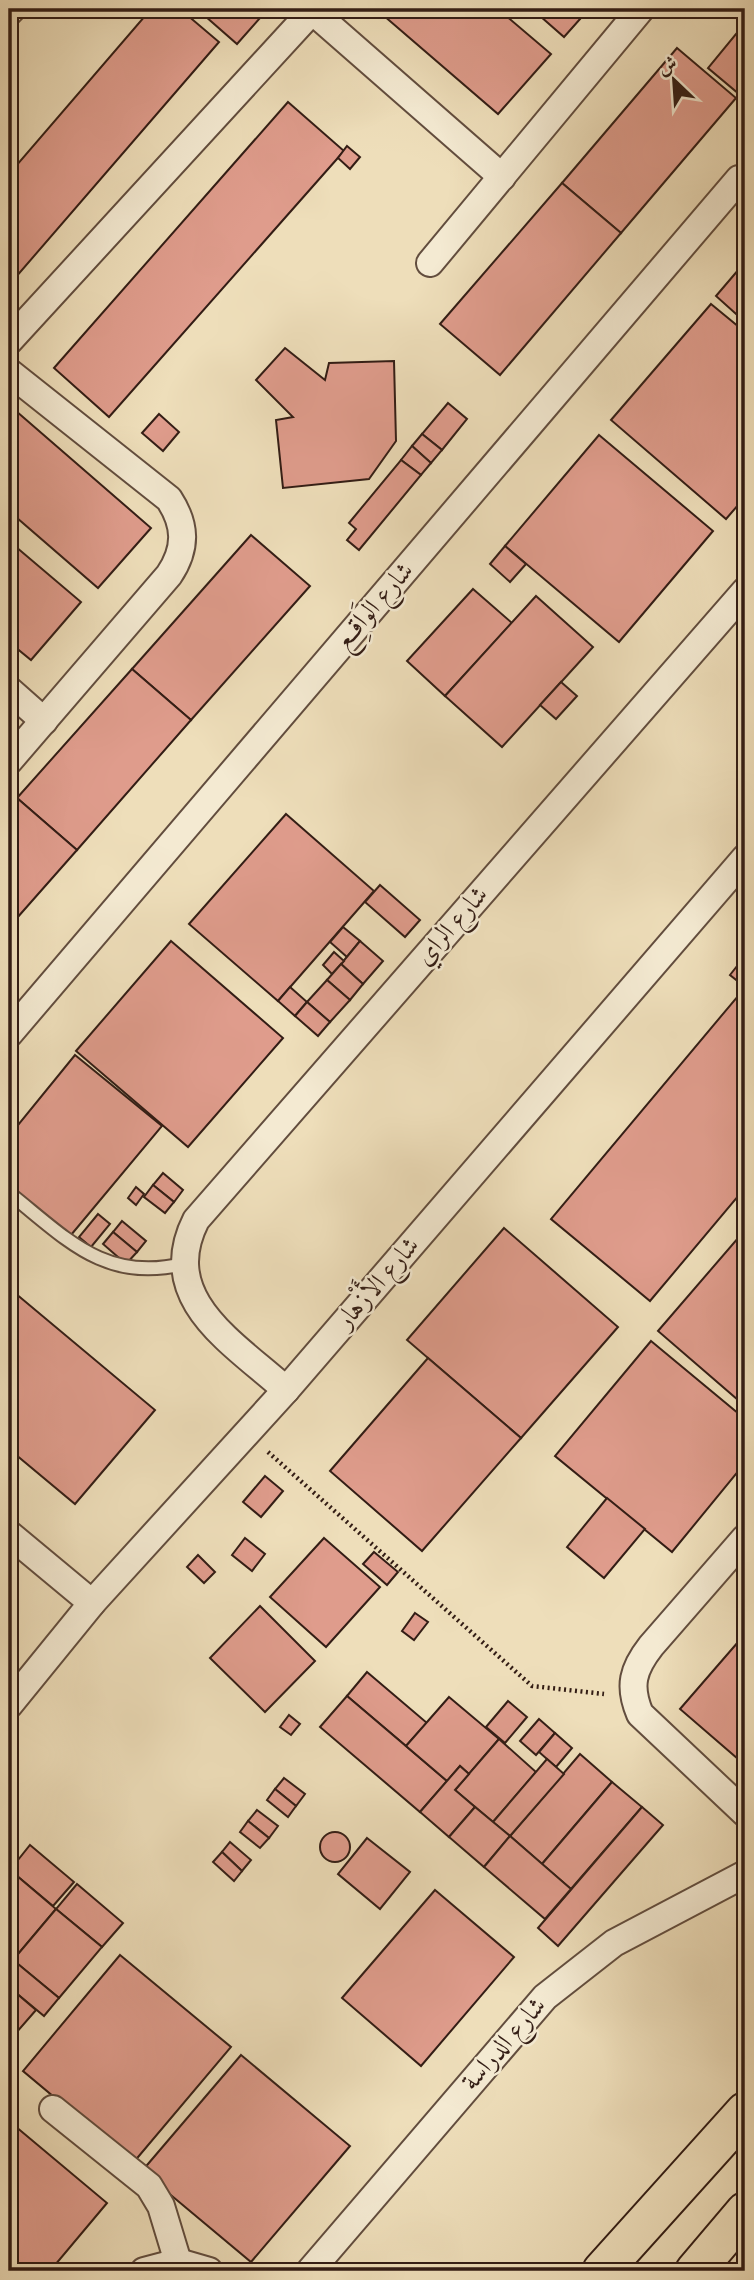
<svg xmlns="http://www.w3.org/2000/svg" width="754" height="2280" viewBox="0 0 754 2280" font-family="'IM FELL English',Amiri,serif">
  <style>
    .building { fill: #df9c8c; stroke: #331d15; stroke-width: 2 }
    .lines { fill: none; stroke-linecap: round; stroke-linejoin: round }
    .lane-casing { stroke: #624d3e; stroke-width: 16 }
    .street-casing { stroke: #624d3e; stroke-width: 30 }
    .primary-casing { stroke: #331d15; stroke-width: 42 }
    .highway-casing { stroke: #331d15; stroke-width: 42 }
    .path { stroke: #331d15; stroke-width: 4.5; stroke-dasharray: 2 3.5; stroke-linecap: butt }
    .lane { stroke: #f4ead2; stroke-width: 12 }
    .street { stroke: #f4ead2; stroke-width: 26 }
    .primary { stroke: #eedeba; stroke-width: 38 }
    .highway { stroke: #eedeba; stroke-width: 38 }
    .labels { text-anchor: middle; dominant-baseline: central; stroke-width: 5; stroke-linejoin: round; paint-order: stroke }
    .street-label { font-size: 26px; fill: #331d15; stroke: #f4ead2 }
  </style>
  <rect width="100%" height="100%" fill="#eedeba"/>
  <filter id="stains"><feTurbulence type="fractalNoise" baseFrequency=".00286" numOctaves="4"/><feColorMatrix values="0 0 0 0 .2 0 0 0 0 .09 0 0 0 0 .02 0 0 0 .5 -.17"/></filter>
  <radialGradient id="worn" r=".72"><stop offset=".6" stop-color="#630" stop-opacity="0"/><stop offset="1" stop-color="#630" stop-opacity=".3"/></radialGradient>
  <g class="building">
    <path d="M151,9H180L219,42L9,285V174Z"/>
    <path d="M197,9H268L237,44Z"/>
    <path d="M376,9H498L551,54L498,114Z"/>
    <path d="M532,9H589L564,37Z"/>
    <path d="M745,23V99L708,68Z"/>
    <path d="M677,48L736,98L621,233L562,183Z"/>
    <path d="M288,102L344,151L109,417L54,368Z"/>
    <path d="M347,146L360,157L350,169L338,158Z"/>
    <path d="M562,183L621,233L500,375L440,324Z"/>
    <path d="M745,262V322L716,296Z"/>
    <path d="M711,304L745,332V497L726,519L611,420Z"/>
    <path d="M285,348L325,380L329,363L394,361L396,441L369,479L283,488L276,420L293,417L256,380Z"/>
    <path d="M448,403L467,419L442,450L422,434Z"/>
    <path d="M16,411L151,528L98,588L9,511V420Z"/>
    <path d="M159,414L179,432L163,451L142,433Z"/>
    <path d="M422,434L442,450L431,463L412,446Z"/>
    <path d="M599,435L713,531L619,642L505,546Z"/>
    <path d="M412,446L431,463L421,475L401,460Z"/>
    <path d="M401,460L421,475L359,550L347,540L356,529L349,523Z"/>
    <path d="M251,535L310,586L191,720L132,669Z"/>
    <path d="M9,541L81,602L31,660L9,642Z"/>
    <path d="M505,546L526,564L510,582L490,564Z"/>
    <path d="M473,589L512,623L445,696L407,661Z"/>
    <path d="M536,596L593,647L502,747L445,696Z"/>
    <path d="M132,669L191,720L77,850L17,798Z"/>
    <path d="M561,682L577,696L556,719L540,705Z"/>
    <path d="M17,798L77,850L9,927V808Z"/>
    <path d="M286,814L374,891L278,1001L189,924Z"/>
    <path d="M380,885L420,920L405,937L365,902Z"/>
    <path d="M343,927L360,941L347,957L330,942Z"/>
    <path d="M171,941L283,1038L188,1147L76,1051Z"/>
    <path d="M360,941L383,961L363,984L341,964Z"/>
    <path d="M334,952L344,961L332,974L323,965Z"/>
    <path d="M745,956V987L730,975Z"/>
    <path d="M341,964L363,984L350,1000L327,980Z"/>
    <path d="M327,980L350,1000L330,1022L307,1002Z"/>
    <path d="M290,987L307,1002L295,1016L278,1001Z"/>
    <path d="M738,996L745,1001V1188L650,1301L551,1219Z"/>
    <path d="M307,1002L330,1022L318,1036L295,1016Z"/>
    <path d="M75,1055L162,1126L71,1235L9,1185V1136Z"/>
    <path d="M163,1173L183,1190L174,1202L153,1185Z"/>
    <path d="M153,1185L174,1202L165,1213L144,1197Z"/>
    <path d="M136,1187L144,1194L136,1205L128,1198Z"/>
    <path d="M98,1214L110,1224L91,1247L79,1237Z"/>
    <path d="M122,1221L146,1241L137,1252L113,1232Z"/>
    <path d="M504,1228L618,1327L521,1438L407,1340Z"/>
    <path d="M745,1230V1406L658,1331Z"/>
    <path d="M113,1232L137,1252L126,1264L103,1244Z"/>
    <path d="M9,1288L155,1410L75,1504L9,1449Z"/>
    <path d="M651,1341L745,1419V1463L672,1552L555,1456Z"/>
    <path d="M428,1358L521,1438L422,1551L330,1471Z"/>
    <path d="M265,1476L283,1491L261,1517L243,1502Z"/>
    <path d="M607,1498L645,1529L604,1578L567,1547Z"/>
    <path d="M245,1538L265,1554L252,1571L232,1555Z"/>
    <path d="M324,1538L380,1587L326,1647L270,1597Z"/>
    <path d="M374,1552L398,1572L387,1585L363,1564Z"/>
    <path d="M198,1555L215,1572L204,1583L187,1567Z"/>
    <path d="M260,1606L315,1661L265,1712L210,1658Z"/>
    <path d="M415,1613L428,1622L414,1640L402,1631Z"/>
    <path d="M745,1634V1765L680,1709Z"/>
    <path d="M367,1672L427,1723L406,1746L347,1696Z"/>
    <path d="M347,1696L447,1781L420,1812L320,1727Z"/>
    <path d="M449,1697L499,1739L469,1774L460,1766L447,1781L406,1746Z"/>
    <path d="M508,1701L527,1717L505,1743L486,1727Z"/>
    <path d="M289,1715L300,1724L291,1735L280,1727Z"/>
    <path d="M539,1719L555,1733L536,1755L520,1741Z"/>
    <path d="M555,1733L572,1748L556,1767L539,1752Z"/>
    <path d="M499,1739L536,1772L493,1822L455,1790Z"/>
    <path d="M580,1754L612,1782L542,1864L510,1836Z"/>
    <path d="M547,1759L564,1774L510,1836L493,1822Z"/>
    <path d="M460,1766L469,1774L455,1790L475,1807L449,1837L420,1812Z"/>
    <path d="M284,1778L305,1794L296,1806L275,1789Z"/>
    <path d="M612,1782L642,1807L571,1889L542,1864Z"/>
    <path d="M275,1789L296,1806L288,1817L267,1800Z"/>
    <path d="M475,1807L510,1836L484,1867L449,1837Z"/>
    <path d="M642,1807L663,1825L558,1946L538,1928Z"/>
    <path d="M257,1810L278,1826L269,1838L248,1821Z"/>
    <path d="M248,1821L269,1838L260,1848L240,1832Z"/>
    <circle cx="335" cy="1847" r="15"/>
    <path d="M510,1836L571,1889L545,1919L484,1867Z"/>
    <path d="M367,1838L410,1872L380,1909L338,1874Z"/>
    <path d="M230,1842L251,1860L242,1871L222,1852Z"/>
    <path d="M30,1845L74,1882L53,1906L10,1870Z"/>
    <path d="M222,1852L242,1871L234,1881L213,1862Z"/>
    <path d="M10,1870L56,1909L13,1960L9,1956Z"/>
    <path d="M77,1884L123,1923L102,1947L56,1909Z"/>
    <path d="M435,1890L514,1957L421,2066L342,1998Z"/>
    <path d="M56,1909L102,1947L59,1998L13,1960Z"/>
    <path d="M120,1955L231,2047L133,2163L23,2071Z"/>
    <path d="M18,1964L59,1998L44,2016L9,1987V1975Z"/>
    <path d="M9,1987L36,2010L9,2041Z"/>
    <path d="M241,2055L350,2146L251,2262L142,2171Z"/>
    <path d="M9,2121L107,2203L50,2271H9Z"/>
  </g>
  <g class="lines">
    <g class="lane-casing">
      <path id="lane" d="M9,1193C66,1238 104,1283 183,1264"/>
    </g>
    <g class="street-casing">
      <g id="street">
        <path d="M310,9L502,177"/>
        <path d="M9,12L12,9"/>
        <path d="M430,263L641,9"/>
        <path d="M9,341L312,11"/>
        <path d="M9,372L169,499C186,525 187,548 169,575L9,761"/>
        <path d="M9,690L44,721"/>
        <path d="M9,1034L739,179"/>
        <path d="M286,1390C234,1343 156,1299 196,1220L745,591"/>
        <path d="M9,1534L92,1603"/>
        <path d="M745,1538L651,1646C633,1669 628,1686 640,1714L745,1813"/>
        <path d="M9,1705L92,1603L286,1390L745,858"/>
        <path d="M53,2109L149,2186L161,2206L178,2262"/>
        <path d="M144,2271L178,2262L209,2271"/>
        <path d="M310,2271L545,1997L614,1943L745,1874"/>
      </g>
    </g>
    <g class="primary-casing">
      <path id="primary" d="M602,2271L745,2112"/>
    </g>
    <g class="highway-casing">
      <path id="highway" d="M695,2271L745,2212"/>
    </g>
    <path class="path" d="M268,1452L532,1686L604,1694"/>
    <use href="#lane" class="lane"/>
    <use href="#street" class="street"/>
    <use href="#primary" class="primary"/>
    <use href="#highway" class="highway"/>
  </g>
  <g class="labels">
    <g class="street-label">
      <text transform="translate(374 606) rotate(-49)">شارع الوَاقِع</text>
      <text transform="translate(452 926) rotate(-49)">شارع الراي</text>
      <text transform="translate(378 1283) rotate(-49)">شارع الأَزْهار</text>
      <text transform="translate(504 2044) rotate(-49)">شارع الدراسة</text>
    </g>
  </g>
  <rect width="754" height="2280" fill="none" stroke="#eedeba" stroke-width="35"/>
  <rect x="10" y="10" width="733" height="2259" fill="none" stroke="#331d15" stroke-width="3.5"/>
  <rect x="18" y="18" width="719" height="2245" fill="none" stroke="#331d15" stroke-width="2"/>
  <g transform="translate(674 80) rotate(335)" stroke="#f4ead2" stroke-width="5" paint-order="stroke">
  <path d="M0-5L12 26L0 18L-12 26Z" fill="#331d15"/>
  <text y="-10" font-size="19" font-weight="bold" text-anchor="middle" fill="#331d15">ش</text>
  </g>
  <rect width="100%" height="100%" filter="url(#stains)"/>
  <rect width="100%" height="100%" fill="url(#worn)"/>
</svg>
